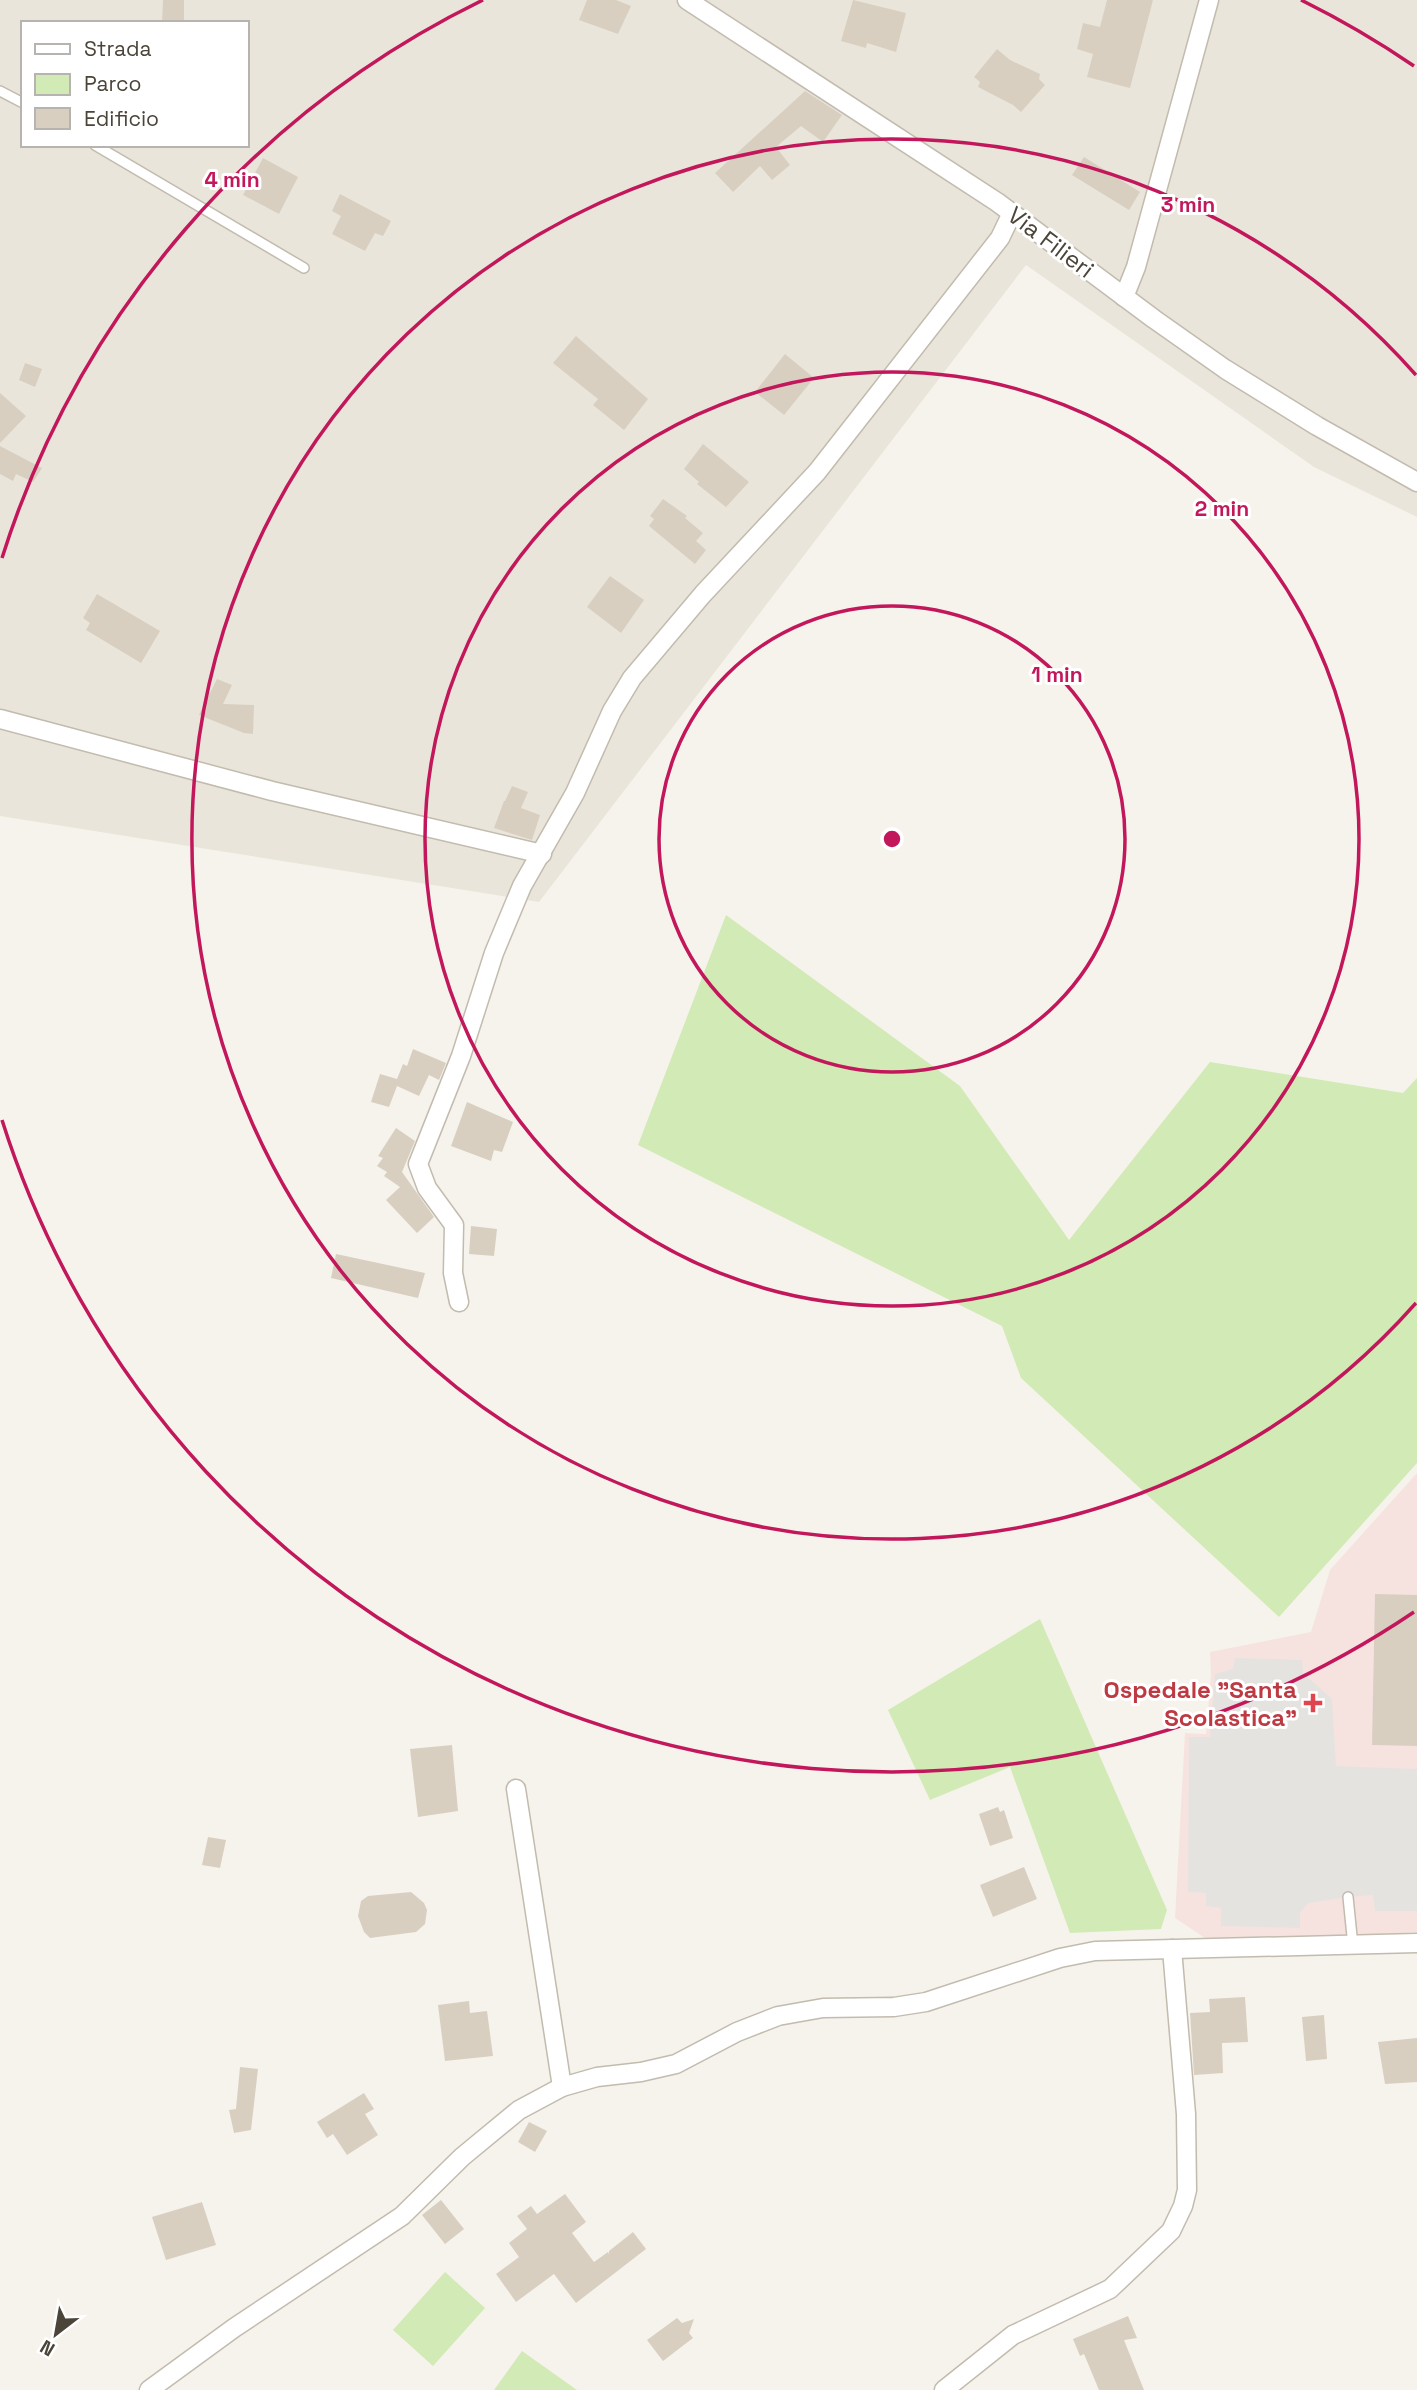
<svg xmlns="http://www.w3.org/2000/svg" width="1417" height="2390" viewBox="0 0 1417 2390" font-family="'Space Grotesk',sans-serif">
  <style>
    .residential { fill: #eae5da; fill-rule: evenodd }
    .medical { fill: #f6e3e0 }
    .green { fill: #d2eab5 }
    .parking { fill: #e5e3e0 }
    .building { fill: #d8cfc1 }
    .lines { fill: none; stroke-linecap: round; stroke-linejoin: round }
    .service-casing { stroke: #c2bbae; stroke-width: 12 }
    .minor-casing { stroke: #c2bbae; stroke-width: 21 }
    .service { stroke: #fff; stroke-width: 9 }
    .minor { stroke: #fff; stroke-width: 18 }
    .ring { fill: none; stroke: #c2185b; stroke-width: 3.5 }
    .health-dot { fill: #e0444e; stroke: #fff; stroke-width: 2.5 }
    .labels { text-anchor: middle; dominant-baseline: central; stroke-width: 6; stroke-linejoin: round; paint-order: stroke }
    .street-label { font-size: 24px; fill: #4b4439; stroke: #fff }
    .health-label { font-size: 24px; font-weight: bold; fill: #be3a42; stroke: #fff; text-anchor: end }
    .centre { fill: #c2185b; stroke: #fff; stroke-width: 3.5 }
    .ring-label { font-size: 21px; text-anchor: middle; font-weight: bold; fill: #c2185b; stroke: #fff; stroke-width: 6; stroke-linejoin: round; paint-order: stroke }
  </style>
  <rect width="100%" height="100%" fill="#f6f3ec"/>
  <path class="residential" d="M0,0H1417V517L1314,467L1026,265L539,902L0,816ZM23,23H247V145H23Z"/>
  <path class="medical" d="M1417,1473V1932L1329,1938H1205L1175,1918L1185,1733L1206,1734L1211,1674L1210,1652L1311,1632L1330,1570Z"/>
  <g class="green">
    <path d="M726,915L960,1086L1069,1240L1210,1062L1403,1093L1417,1078V1463L1279,1617L1021,1378L1002,1326L638,1145Z"/>
    <path d="M1040,1619L1167,1910L1161,1929L1070,1933L1010,1767L930,1800L888,1710Z"/>
    <path d="M445,2272L485,2308L433,2366L393,2330Z"/>
    <path d="M522,2351L577,2390H494Z"/>
  </g>
  <path class="parking" d="M1235,1658L1302,1660L1303,1673L1332,1699L1336,1766L1417,1769V1911H1375L1373,1895L1348,1897L1308,1903L1300,1913V1928L1221,1926V1908L1206,1906V1893L1188,1892L1189,1737H1210L1215,1674L1233,1669Z"/>
  <g class="building">
    <path d="M163,0H184V23H162Z"/>
    <path d="M587,0H616L631,6L618,34L579,20Z"/>
    <path d="M853,0L906,13L896,52L867,43L866,48L841,41Z"/>
    <path d="M1107,0H1153L1130,88L1087,77L1093,54L1077,49L1083,23L1100,27Z"/>
    <path d="M997,49L1010,60L1040,74L1039,79L1045,85L1021,112L1013,105L978,87L980,82L974,77Z"/>
    <path d="M805,91L842,115L823,142L801,126L776,147L790,165L772,180L760,166L733,192L715,173Z"/>
    <path d="M1084,157L1140,192L1129,210L1072,175Z"/>
    <path d="M263,158L298,177L279,214L243,195Z"/>
    <path d="M340,194L391,221L383,236L375,233L365,251L332,234L341,216L332,211Z"/>
    <path d="M576,336L648,399L624,430L593,405L598,399L553,363Z"/>
    <path d="M785,354L814,378L784,415L755,392Z"/>
    <path d="M25,363L42,369L35,387L19,380Z"/>
    <path d="M0,393L26,416L0,443Z"/>
    <path d="M703,444L749,482L726,507L697,484L699,482L684,469Z"/>
    <path d="M0,446L42,468L33,482L16,474L13,481L0,474Z"/>
    <path d="M663,499L687,516L685,518L703,533L696,541L706,550L695,564L649,526L654,519L650,516Z"/>
    <path d="M610,576L644,600L621,633L587,607Z"/>
    <path d="M97,594L160,631L141,663L86,630L90,623L83,618Z"/>
    <path d="M217,679L232,685L223,704L254,705L253,734L244,733L199,715Z"/>
    <path d="M512,786L528,792L521,808L540,815L532,840L494,828L504,801H505Z"/>
    <path d="M413,1049L446,1063L439,1080L429,1075L419,1096L397,1086L389,1107L371,1102L380,1074L397,1079L403,1064L407,1066Z"/>
    <path d="M467,1102L513,1122L502,1152L494,1150L491,1161L451,1146Z"/>
    <path d="M396,1128L415,1141L402,1172L434,1217L417,1233L386,1200L400,1187L384,1176L387,1172L377,1166L383,1158L378,1156Z"/>
    <path d="M471,1226L497,1229L494,1256L469,1254Z"/>
    <path d="M336,1254L425,1273L418,1298L331,1278Z"/>
    <path d="M1375,1594L1417,1595V1746L1372,1745Z"/>
    <path d="M452,1745L458,1811L418,1817L410,1749Z"/>
    <path d="M998,1807L1000,1812L1004,1810L1013,1838L990,1846L979,1814Z"/>
    <path d="M208,1837L226,1840L220,1868L202,1865Z"/>
    <path d="M1024,1867L1037,1899L993,1917L980,1885Z"/>
    <path d="M411,1892L424,1903L427,1910L425,1924L416,1932L370,1938L364,1932L358,1916L361,1901L368,1896Z"/>
    <path d="M1245,1997L1248,2042L1222,2043L1223,2073L1194,2075L1190,2013L1210,2012L1209,1999Z"/>
    <path d="M469,2001L470,2013L487,2011L493,2056L445,2061L438,2005Z"/>
    <path d="M1324,2015L1327,2059L1306,2061L1302,2017Z"/>
    <path d="M1417,2038V2082L1385,2084L1378,2042Z"/>
    <path d="M240,2067L258,2069L251,2130L234,2133L229,2110L236,2109Z"/>
    <path d="M364,2093L374,2109L365,2114L378,2135L347,2155L333,2134L327,2138L317,2122Z"/>
    <path d="M529,2122L547,2131L535,2152L518,2142Z"/>
    <path d="M565,2194L586,2222L572,2233L594,2262L608,2252L609,2254V2251L633,2232L646,2249L576,2303L554,2274L516,2302L496,2274L519,2257L509,2243L527,2229L517,2216L531,2206L537,2214Z"/>
    <path d="M441,2200L464,2229L445,2244L422,2215Z"/>
    <path d="M202,2202L216,2245L166,2260L152,2217Z"/>
    <path d="M1128,2316L1137,2338L1124,2340L1144,2390H1099L1084,2354L1080,2356L1073,2339Z"/>
    <path d="M677,2318L682,2323L694,2319L689,2333L693,2338L663,2361L647,2340Z"/>
  </g>
  <g class="lines">
    <g class="service-casing">
      <g id="service">
        <path d="M0,91L23,103"/>
        <path d="M95,145L304,268"/>
        <path d="M1348,1897L1353,1946"/>
      </g>
    </g>
    <g class="minor-casing">
      <g id="minor">
        <path d="M687,0L997,202L1154,319L1225,369L1317,426L1417,482"/>
        <path d="M1124,297L1136,267L1209,0"/>
        <path d="M0,719L272,791L542,854"/>
        <path d="M459,1302L453,1273L454,1225L427,1188L418,1164L461,1056L494,953L522,886L575,793L612,711L632,678L703,594L817,472L1000,238L1012,213"/>
        <path d="M516,1789L562,2087"/>
        <path d="M149,2390L234,2328L402,2216L462,2157L519,2110L562,2087L597,2077L641,2072L676,2064L737,2032L778,2016L823,2008L894,2007L926,2002L1060,1958L1095,1951L1417,1943"/>
        <path d="M944,2390L1013,2335L1110,2289L1171,2231L1183,2206L1187,2190L1186,2114L1172,1949"/>
      </g>
    </g>
    <use href="#service" class="service"/>
    <use href="#minor" class="minor"/>
  </g>
  <g class="ring">
    <circle cx="892" cy="839" r="233"/>
    <circle cx="892" cy="839" r="467"/>
    <path d="M1416 1303A700 700 0 1 1 1416 375"/>
    <path d="M1414 1612A933 933 0 0 1 2 1120M2 558A933 933 0 0 1 483 0M1301 0A933 933 0 0 1 1414 66"/>
  </g>
  <path class="health-dot" d="M1309.5 1692.5h7v7h7v7h-7v7h-7v-7h-7v-7h7z"/>
  <g class="labels">
    <g class="street-label">
      <text transform="translate(1051 242) rotate(37)">Via Filieri</text>
    </g>
    <g class="health-label">
      <text x="1297" y="1689">Ospedale "Santa<tspan x="1297" dy="28">Scolastica"</tspan></text>
    </g>
  </g>
  <circle cx="892" cy="839" r="10" class="centre"/>
  <g class="ring-label">
    <text x="232" y="187">4 min</text>
    <text x="1188" y="212">3 min</text>
    <text x="1222" y="516">2 min</text>
    <text x="1057" y="682">1 min</text>
  </g>
  <rect x="21" y="21" width="228" height="126" fill="#ffffff" stroke="#b7b4b0" stroke-width="2"/>
  <rect x="35" y="44" width="35" height="10" fill="#ffffff" stroke="#b7b4b0" stroke-width="2"/>
  <text x="84" y="56" font-size="21" fill="#4b4439">Strada</text>
  <rect x="35" y="74" width="35" height="21" fill="#d2eab5" stroke="#b7b4b0" stroke-width="2"/>
  <text x="84" y="91" font-size="21" fill="#4b4439">Parco</text>
  <rect x="35" y="108" width="35" height="21" fill="#d8cfc1" stroke="#b7b4b0" stroke-width="2"/>
  <text x="84" y="126" font-size="21" fill="#4b4439">Edificio</text>
  <g transform="translate(56 2334) rotate(211)" stroke="#ffffff" stroke-width="5" paint-order="stroke">
  <path d="M0-5L12 26L0 18L-12 26Z" fill="#4b4439"/>
  <text y="-10" font-size="19" font-weight="bold" text-anchor="middle" fill="#4b4439">N</text>
  </g>
</svg>
